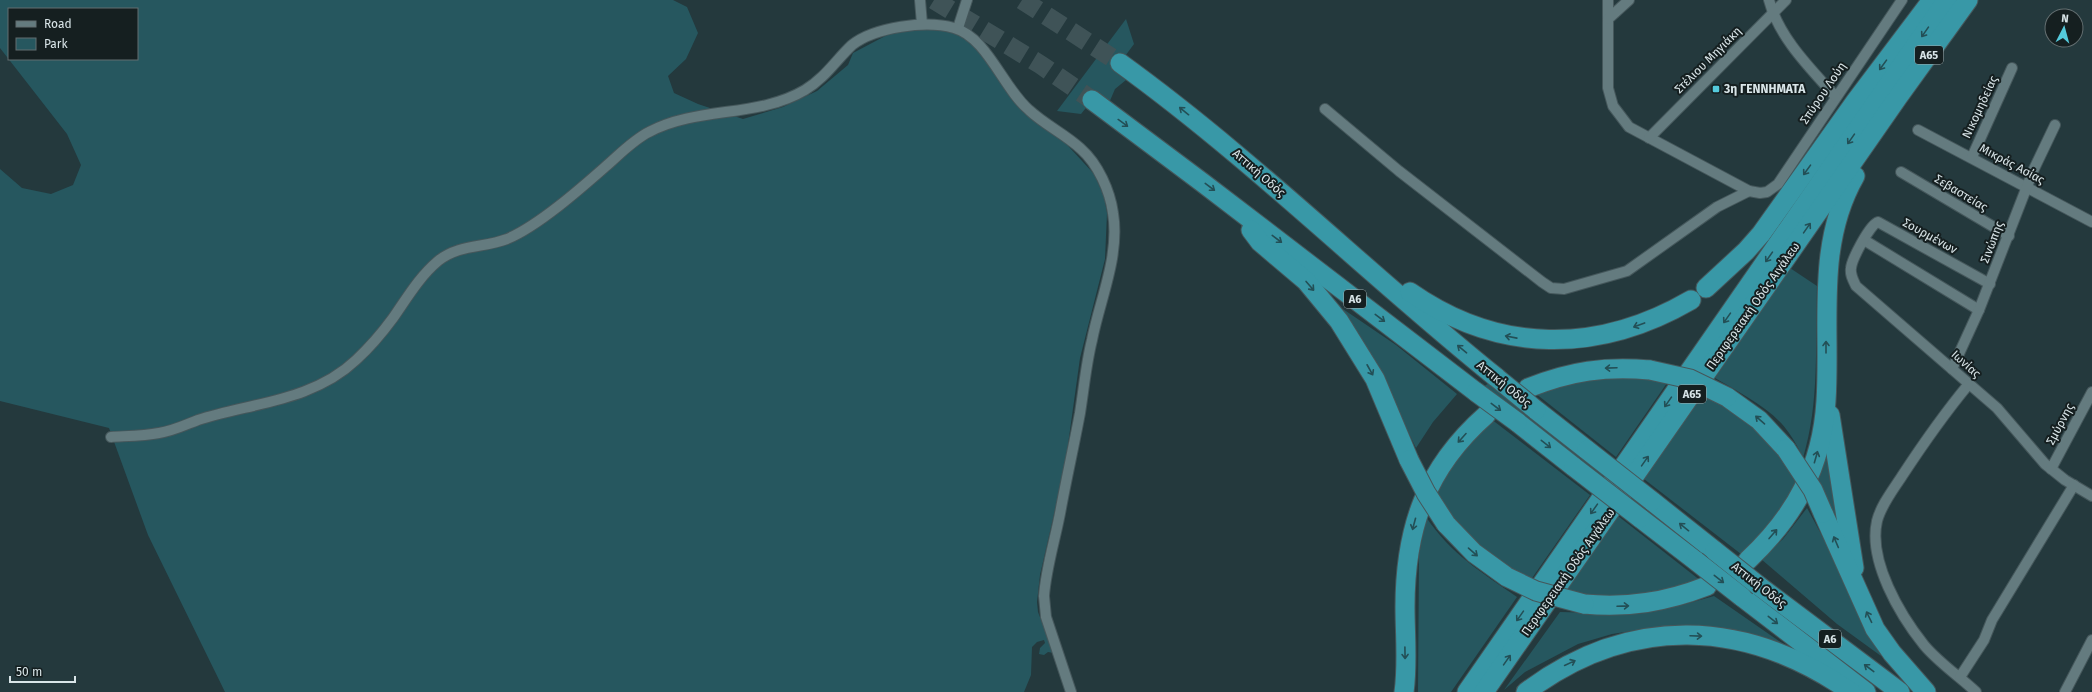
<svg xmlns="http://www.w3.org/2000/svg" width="2092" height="692" viewBox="0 0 2092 692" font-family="'Fira Sans',sans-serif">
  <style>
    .green { fill: #26575f; fill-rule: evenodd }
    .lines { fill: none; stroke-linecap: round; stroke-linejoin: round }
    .motorway-tunnel { stroke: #3f5357; stroke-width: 19; stroke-dasharray: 19 10; stroke-linecap: butt }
    .minor-casing { stroke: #45575b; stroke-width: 12 }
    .motorway-casing { stroke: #45575b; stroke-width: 21 }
    .minor { stroke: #647b7f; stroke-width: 10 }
    .motorway { stroke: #3898a7; stroke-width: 19 }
    .motorway-bridge-casing { stroke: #45575b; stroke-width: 21; stroke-linecap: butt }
    .motorway-bridge { stroke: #3898a7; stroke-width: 19 }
    .oneway { stroke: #234f56 }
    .poi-dot { fill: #54cadc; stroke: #151f20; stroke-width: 1.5 }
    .labels { text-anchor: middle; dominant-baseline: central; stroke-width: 4; stroke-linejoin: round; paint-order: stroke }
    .shield { fill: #151f20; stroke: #9eaaac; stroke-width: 1 }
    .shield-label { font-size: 11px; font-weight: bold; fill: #d9e5e8 }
    .street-label { font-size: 12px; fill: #d9e5e8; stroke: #151f20 }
    .poi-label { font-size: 12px; font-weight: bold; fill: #d9e5e8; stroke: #151f20; text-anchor: start }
  </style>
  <rect width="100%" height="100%" fill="#24393d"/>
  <g class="green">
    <path d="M0,0H673L687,7L698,33L686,59L668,76L674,93L698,104L743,119L783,107L817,91L848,65L853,53L889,34L911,26L949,31L971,39L969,43L979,49L1094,174L1104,196L1107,213L1105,259L1080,358L1065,466L1040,575L1037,602L1038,612L1054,653L1048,652L1044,655L1039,654L1040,648L1045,643L1044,640L1037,642L1032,647L1031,675L1024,692H225L148,535L109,428L0,401V169L22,188L51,194L73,185L81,165L67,134L0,48ZM9,9H137V59H9Z"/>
    <path d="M1126,19L1134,44L1114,71L1126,80L1115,89L1109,103L1097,94L1081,114L1057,111Z"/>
    <path d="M1790,268L1817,286C1815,344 1820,402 1803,458C1799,450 1795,441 1789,433C1773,409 1740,393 1715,378Z"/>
    <path d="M1343,309L1396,345L1457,394L1433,422L1416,448L1378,372Z"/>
    <path d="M1617,374L1669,380L1616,457L1535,393L1561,383Z"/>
    <path d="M1489,383L1753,590L1749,593L1483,387Z"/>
    <path d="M1704,392L1723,402L1770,441L1799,480C1782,510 1767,531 1741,554L1644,479Z"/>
    <path d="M1491,419L1590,495L1530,581L1521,576L1467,537L1433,491L1445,471Z"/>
    <path d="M1828,445L1844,542L1816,481Z"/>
    <path d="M1807,508L1826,543L1881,656L1837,624L1761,559L1783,539Z"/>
    <path d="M1618,516L1701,581L1629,599L1565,593Z"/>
    <path d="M1426,517C1452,555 1480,571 1517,597L1451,692H1418L1419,554Z"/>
    <path d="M1714,596L1792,650L1698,627L1651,628L1612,634L1578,644L1525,672L1504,690L1560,612L1639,614L1682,605Z"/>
  </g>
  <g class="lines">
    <g class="motorway-tunnel">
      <path d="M934,0L1041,65L1092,100"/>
      <path d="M1022,0L1120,63"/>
    </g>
    <g class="minor-casing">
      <g id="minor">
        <path d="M920,0L922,24"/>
        <path d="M1608,0V88L1613,106L1629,127L1749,191L1760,193L1767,192L1778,184L1902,0"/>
        <path d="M1769,0C1779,38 1811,69 1836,97"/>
        <path d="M1608,19L1629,0"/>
        <path d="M958,28L967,0"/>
        <path d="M1325,109L1399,171L1542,282L1551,288L1564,289L1627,271L1717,207L1749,191"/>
        <path d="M1918,130L2092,222"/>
        <path d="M1649,138L1786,0"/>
        <path d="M1972,157L2012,68"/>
        <path d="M1901,172L2009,236"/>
        <path d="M1864,240L1979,310"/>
        <path d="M1990,284L1878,222C1870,224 1852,259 1851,268C1850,275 1853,280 1856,286L1997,408L2045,464L2065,480L2092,496"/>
        <path d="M1952,369L1979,310L2033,171L2055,125"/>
        <path d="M1968,385C1944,414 1923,444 1902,476C1893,490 1881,505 1877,521C1868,561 1900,615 1924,645C1938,662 1960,677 1976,692"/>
        <path d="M111,437C127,436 144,436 159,433C173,431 185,425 198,420C251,403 313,401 356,360C369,348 382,333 393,318C407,298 419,277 438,261C459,244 484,248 507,239C538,226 580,189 605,167C619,155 633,140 649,132C698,106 758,118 805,90C825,78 836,60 852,45C875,27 926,20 954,28C987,37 1003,88 1029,110C1045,125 1065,134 1081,149C1098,164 1110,191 1113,213C1120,256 1100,299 1092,340C1086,364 1084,388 1080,413C1074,445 1067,476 1061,508C1056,537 1046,567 1044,596L1046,617L1071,692"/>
        <path d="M2051,469L2092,392"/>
        <path d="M1960,677L1984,640L1992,620L2074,485"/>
        <path d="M2065,692L2092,640"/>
      </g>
    </g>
    <g class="motorway-casing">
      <g id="motorway">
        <path d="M1120,63C1253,159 1370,276 1497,378"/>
        <path d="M1092,100L1203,183L1476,392"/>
        <path d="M1251,230L1260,242L1306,281L1339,321L1375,379L1409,460"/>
        <path d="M1706,288L1746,251L1761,234L1855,102L1932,0"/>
        <path d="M1410,292C1499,354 1598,354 1691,300"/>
        <path d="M1528,388C1571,371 1605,366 1650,370"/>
        <path d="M1727,397L1759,420L1786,449"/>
        <path d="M1536,410L1587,450"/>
        <path d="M1830,415L1854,568"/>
        <path d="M1517,422L1574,467"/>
        <path d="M1652,501L1715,551"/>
        <path d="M1823,513L1875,629L1892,653L1926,692"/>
        <path d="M1640,518L1696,561"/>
        <path d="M1446,524L1474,553L1507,577"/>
        <path d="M1748,560C1795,516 1822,467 1826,401C1831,325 1815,246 1855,176"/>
        <path d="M1759,586L1900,692"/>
        <path d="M1742,597L1866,692"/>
        <path d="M1584,604C1628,608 1666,602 1707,586"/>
        <path d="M1404,692C1408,664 1405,635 1405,607C1405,528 1426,468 1486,415"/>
        <path d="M1467,692L1947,0"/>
        <path d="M1484,692L1898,97L1968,0"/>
        <path d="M1526,692C1630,614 1745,618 1851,692"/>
      </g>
    </g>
    <use href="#minor" class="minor"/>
    <use href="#motorway" class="motorway"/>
    <g class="motorway-bridge-casing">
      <g id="motorway-bridge">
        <path d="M1650,370L1690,379L1727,397"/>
        <path d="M1497,378L1536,410"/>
        <path d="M1476,392L1517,422"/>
        <path d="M1786,449L1813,490L1823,513"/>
        <path d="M1587,450L1652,501"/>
        <path d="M1409,460L1426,493L1446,524"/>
        <path d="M1574,467L1640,518"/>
        <path d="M1715,551L1759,586"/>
        <path d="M1696,561L1742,597"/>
        <path d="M1507,577L1536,591L1584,604"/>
      </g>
    </g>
    <use href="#motorway-bridge" class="motorway-bridge"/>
  </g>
  <defs><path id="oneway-shaft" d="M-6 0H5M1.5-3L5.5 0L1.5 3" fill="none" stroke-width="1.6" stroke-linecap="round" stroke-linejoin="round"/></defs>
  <g class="oneway">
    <use href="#oneway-shaft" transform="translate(1925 32) rotate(125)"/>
    <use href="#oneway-shaft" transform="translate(1883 65) rotate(126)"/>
    <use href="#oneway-shaft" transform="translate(1184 111) rotate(-141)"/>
    <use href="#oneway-shaft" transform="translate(1123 123) rotate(36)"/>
    <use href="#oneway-shaft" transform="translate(1851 139) rotate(125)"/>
    <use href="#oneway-shaft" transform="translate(1807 170) rotate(126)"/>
    <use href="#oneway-shaft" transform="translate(1210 187) rotate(37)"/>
    <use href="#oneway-shaft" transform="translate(1807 228) rotate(-55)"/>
    <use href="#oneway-shaft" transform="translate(1277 239) rotate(37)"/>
    <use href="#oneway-shaft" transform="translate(1769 257) rotate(125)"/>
    <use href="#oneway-shaft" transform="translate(1310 286) rotate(49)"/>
    <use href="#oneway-shaft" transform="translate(1380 318) rotate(37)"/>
    <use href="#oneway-shaft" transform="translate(1727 318) rotate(125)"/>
    <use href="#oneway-shaft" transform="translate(1639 325) rotate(160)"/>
    <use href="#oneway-shaft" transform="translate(1511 337) rotate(-169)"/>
    <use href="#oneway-shaft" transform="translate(1826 347) rotate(-90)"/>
    <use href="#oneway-shaft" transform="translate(1462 349) rotate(-140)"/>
    <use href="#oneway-shaft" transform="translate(1611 368) rotate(178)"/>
    <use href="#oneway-shaft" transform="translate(1370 370) rotate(61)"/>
    <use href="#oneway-shaft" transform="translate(1668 402) rotate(125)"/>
    <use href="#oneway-shaft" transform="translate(1496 407) rotate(37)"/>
    <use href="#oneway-shaft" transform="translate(1760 420) rotate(-139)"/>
    <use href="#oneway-shaft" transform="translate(1462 438) rotate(132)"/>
    <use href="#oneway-shaft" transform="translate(1546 444) rotate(38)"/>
    <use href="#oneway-shaft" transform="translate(1816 457) rotate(-74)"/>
    <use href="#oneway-shaft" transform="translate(1645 461) rotate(-55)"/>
    <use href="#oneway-shaft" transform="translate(1594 509) rotate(125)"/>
    <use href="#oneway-shaft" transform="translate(1414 524) rotate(105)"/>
    <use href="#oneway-shaft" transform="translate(1684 527) rotate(-141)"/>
    <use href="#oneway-shaft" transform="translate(1773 534) rotate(-49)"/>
    <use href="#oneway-shaft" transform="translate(1836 542) rotate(-113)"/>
    <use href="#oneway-shaft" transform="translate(1473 552) rotate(41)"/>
    <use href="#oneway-shaft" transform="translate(1719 579) rotate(38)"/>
    <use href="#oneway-shaft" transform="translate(1623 606) rotate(-2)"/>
    <use href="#oneway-shaft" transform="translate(1520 616) rotate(125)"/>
    <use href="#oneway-shaft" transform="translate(1869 617) rotate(-116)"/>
    <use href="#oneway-shaft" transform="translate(1773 620) rotate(38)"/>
    <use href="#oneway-shaft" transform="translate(1696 636) rotate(2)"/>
    <use href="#oneway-shaft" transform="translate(1405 653) rotate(89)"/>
    <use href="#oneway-shaft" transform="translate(1507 660) rotate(-55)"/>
    <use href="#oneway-shaft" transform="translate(1570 663) rotate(-25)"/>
    <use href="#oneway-shaft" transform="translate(1869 668) rotate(-143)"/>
  </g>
  <rect class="poi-dot" x="1712" y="85" width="8" height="8" rx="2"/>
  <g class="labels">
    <g class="shield">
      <rect x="1915" y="46" width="28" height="18" rx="3"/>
      <rect x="1344" y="290" width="22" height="18" rx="3"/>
      <rect x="1678" y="385" width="28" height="18" rx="3"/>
      <rect x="1819" y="630" width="22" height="18" rx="3"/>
    </g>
    <g class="shield-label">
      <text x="1929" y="55">Α65</text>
      <text x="1355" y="299">Α6</text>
      <text x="1692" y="394">Α65</text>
      <text x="1830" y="639">Α6</text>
    </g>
    <g class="street-label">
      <text transform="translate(1708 60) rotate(-45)">Στέλιου Μηγιάκη</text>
      <text transform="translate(1823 93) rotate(-56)">Σπύρου Λούη</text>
      <text transform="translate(1980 107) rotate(-65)">Νικομηδείας</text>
      <text transform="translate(2012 164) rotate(28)">Μικράς Ασίας</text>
      <text transform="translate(1259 173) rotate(41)">Αττική Οδός</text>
      <text transform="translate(1961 193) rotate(31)">Σεβαστείας</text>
      <text transform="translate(1930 236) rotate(29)">Σουρμένων</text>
      <text transform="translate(1992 242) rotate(-69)">Σινώπης</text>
      <text transform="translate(1753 306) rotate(-55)">Περιφερειακή Οδός Αιγάλεω</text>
      <text transform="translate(1966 364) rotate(42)">Ιωνίας</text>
      <text transform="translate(1504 384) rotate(39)">Αττική Οδός</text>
      <text transform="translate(2060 424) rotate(-62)">Σμύρνης</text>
      <text transform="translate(1568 572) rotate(-55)">Περιφερειακή Οδός Αιγάλεω</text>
      <text transform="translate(1759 585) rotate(38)">Αττική Οδός</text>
    </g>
    <g class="poi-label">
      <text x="1724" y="89">3η ΓΕΝΝΗΜΑΤΑ</text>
    </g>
  </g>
  <rect x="8" y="8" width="130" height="52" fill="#151f20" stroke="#636e70"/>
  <rect x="16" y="21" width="20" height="6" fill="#647b7f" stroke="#636e70"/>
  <text x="44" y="28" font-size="12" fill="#d9e5e8">Road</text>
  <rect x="16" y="38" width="20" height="12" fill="#26575f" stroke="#636e70"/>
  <text x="44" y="48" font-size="12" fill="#d9e5e8">Park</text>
  <g transform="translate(2064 28) rotate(6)"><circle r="19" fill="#151f20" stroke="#636e70"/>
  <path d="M0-3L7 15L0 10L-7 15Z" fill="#54cadc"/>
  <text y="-6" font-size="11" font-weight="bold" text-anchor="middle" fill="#d9e5e8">N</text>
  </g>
  <path d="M10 676v6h65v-6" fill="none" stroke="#d9e5e8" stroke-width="2"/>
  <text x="16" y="676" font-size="12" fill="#d9e5e8" stroke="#151f20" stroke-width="3" paint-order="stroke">50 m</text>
</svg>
